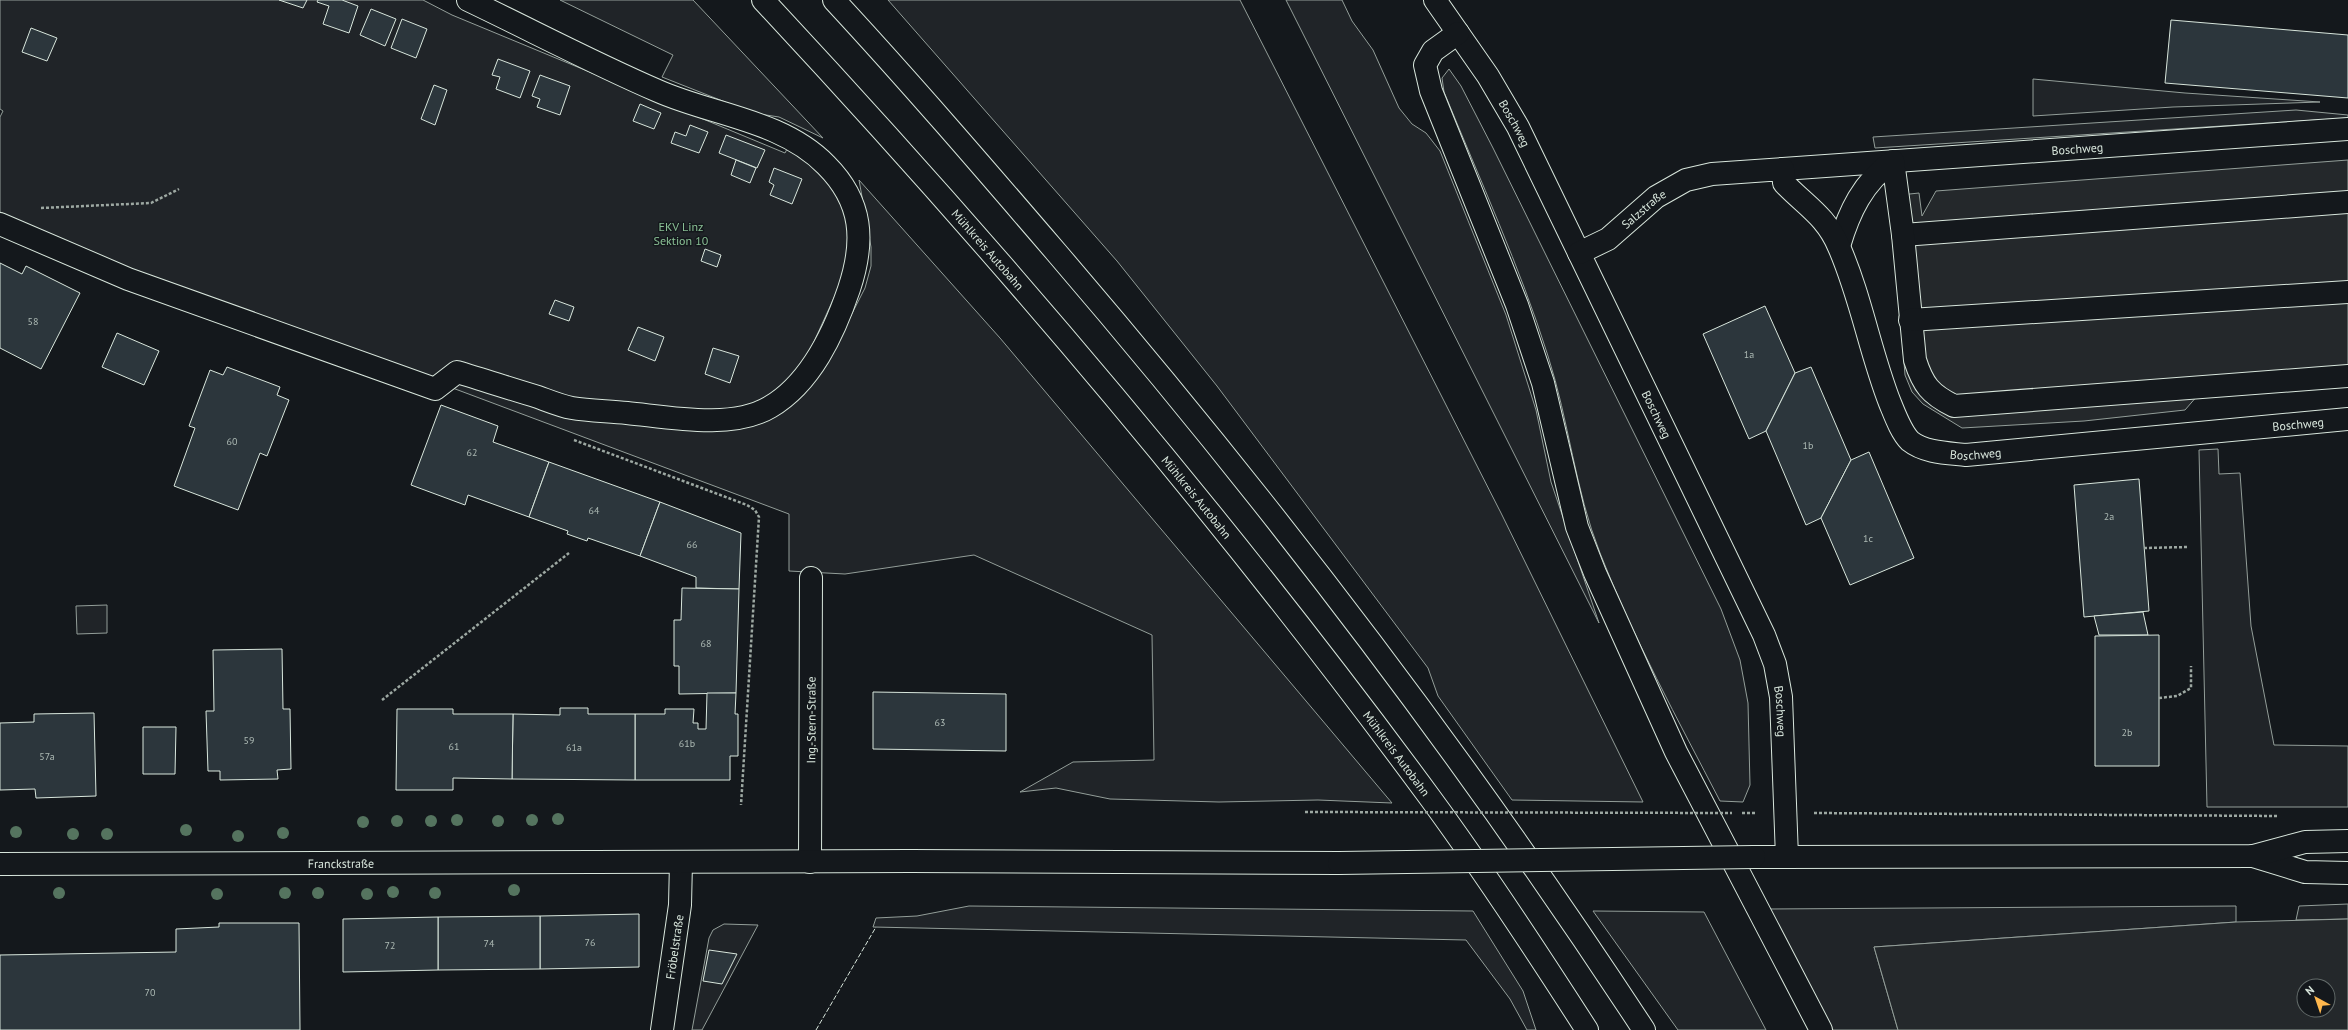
<svg xmlns="http://www.w3.org/2000/svg" width="2348" height="1030" viewBox="0 0 2348 1030" font-family="'PT Sans',sans-serif">
  <style>
    .green { fill: #202428; stroke: #939e99 }
    .parking { fill: #24282b; stroke: #939e99; fill-rule: evenodd }
    .building { fill: #2c363c; stroke: #d8e6dc }
    .lines { fill: none; stroke-linecap: round; stroke-linejoin: round }
    .minor-casing { stroke: #d8e6dc; stroke-width: 24 }
    .major-casing { stroke: #d8e6dc; stroke-width: 24 }
    .highway-casing { stroke: #d8e6dc; stroke-width: 24 }
    .path { stroke: #9da8a2; stroke-width: 2.5; stroke-dasharray: 3 2; stroke-linecap: butt }
    .minor { stroke: #14181c; stroke-width: 22 }
    .major { stroke: #14181c; stroke-width: 22 }
    .highway { stroke: #14181c; stroke-width: 22 }
    .major-bridge-casing { stroke: #d8e6dc; stroke-width: 24; stroke-linecap: butt }
    .path-bridge { stroke: #9da8a2; stroke-width: 2.5; stroke-dasharray: 3 2; stroke-linecap: butt }
    .major-bridge { stroke: #14181c; stroke-width: 22 }
    .fence { stroke: #d8e6dc; stroke-width: 1; stroke-dasharray: 5 2; stroke-linecap: butt }
    .tree { fill: #55745f }
    .labels { text-anchor: middle; dominant-baseline: central; stroke-width: 3; stroke-linejoin: round; paint-order: stroke }
    .number-label { font-size: 10px; fill: #adbab4 }
    .street-label { font-size: 12px; fill: #d8e6dc; stroke: #14181c }
    .park-label { font-size: 12px; fill: #8ac095; stroke: #14181c }
  </style>
  <rect width="100%" height="100%" fill="#14181c"/>
  <g class="green">
    <path d="M0,0H423L452,15L785,153L788,147L819,167L841,200L848,226L850,250L842,280L807,357L758,420L837,343L865,288L871,266V247L859,180L1000,338L1392,803L1318,800L1219,802L1110,799L1056,788L1020,792L1073,762L1154,760L1152,635L974,555L845,574L789,571V514L287,326L130,269L0,212V117L3,111L0,109Z"/>
    <path d="M560,0H693L823,138L779,117L753,113L662,77L673,55Z"/>
    <path d="M888,0H1240L1501,513L1643,802L1512,800L1438,696L1428,668L1217,386L1117,261Z"/>
    <path d="M1286,0H1342L1352,21L1373,50L1399,108L1412,124L1426,133L1440,151L1506,315L1536,410L1551,482L1599,623Z"/>
    <path d="M1449,69L1461,86L1493,148L1721,609L1740,660L1748,703L1750,785L1743,802L1720,801C1678,720 1633,638 1600,553C1575,490 1569,421 1548,356C1520,267 1480,180 1444,92L1442,78Z"/>
    <path d="M2033,79L2185,93L2320,102L2173,107L2033,116Z"/>
    <path d="M2296,110L2348,115V118L1875,148L1873,137Z"/>
    <path d="M2218,449L2219,474L2240,473L2251,626L2274,745L2348,746V807H2207L2199,450Z"/>
    <path d="M107,605V633L77,634L76,606Z"/>
    <path d="M2348,904V919L2296,920L2299,906Z"/>
    <path d="M969,906L1473,911L1523,991L1536,1030H1527L1510,999L1466,940L873,927L876,918L917,916Z"/>
    <path d="M2236,906V922L1874,947L1898,1030H1833L1768,909Z"/>
    <path d="M1593,911L1704,912L1766,1030H1678Z"/>
    <path d="M724,924L758,925L702,1030H692L709,938L713,930Z"/>
  </g>
  <g class="parking">
    <path d="M2348,160V385L2198,395L2185,410L2084,421L1962,428L1923,404L1912,392L1905,375L1891,196L1919,193L1922,216L1936,191Z"/>
    <path d="M2348,919V1030H1898L1874,947L2236,922ZM2304,986H2328V1010H2304Z"/>
  </g>
  <g class="building">
    <path d="M279,0H307L303,8Z"/>
    <path d="M318,0H342L358,6L349,33L323,24L329,6L317,2Z"/>
    <path d="M371,9L396,19L385,46L360,35Z"/>
    <path d="M402,19L427,29L416,58L391,48Z"/>
    <path d="M2171,20L2348,35V98L2165,83Z"/>
    <path d="M31,28L57,38L47,61L22,52Z"/>
    <path d="M498,59L530,71L520,98L496,89L500,77L492,75Z"/>
    <path d="M540,75L570,86L560,115L537,107L540,99L532,96Z"/>
    <path d="M434,85L447,90L435,125L421,119Z"/>
    <path d="M640,104L661,113L654,129L633,121Z"/>
    <path d="M690,125L708,132L699,153L671,143L675,132L686,136Z"/>
    <path d="M726,135L765,150L757,168L719,153Z"/>
    <path d="M736,160L756,168L750,183L731,175Z"/>
    <path d="M774,168L802,179L792,204L770,195L774,185L769,182Z"/>
    <path d="M705,249L721,255L717,267L701,261Z"/>
    <path d="M0,263L22,274L26,266L80,293L41,369L0,348Z"/>
    <path d="M555,300L574,307L569,321L549,314Z"/>
    <path d="M1765,306L1795,373L1766,431L1749,439L1703,334Z"/>
    <path d="M638,327L664,337L655,361L628,350Z"/>
    <path d="M117,333L159,351L144,385L102,367Z"/>
    <path d="M713,348L739,356L730,383L705,374Z"/>
    <path d="M227,367L280,387L277,395L289,400L267,456L260,453L238,510L174,486L195,428L189,426L210,370L223,375Z"/>
    <path d="M1811,367L1851,460L1821,518L1806,525L1766,431L1795,373Z"/>
    <path d="M441,405L498,426L493,442L549,462L529,517L468,495L465,505L411,485Z"/>
    <path d="M1869,452L1914,558L1850,585L1821,518L1851,460Z"/>
    <path d="M549,462L660,502L640,556L588,538L587,541L567,534L568,531L529,517Z"/>
    <path d="M2139,479L2149,611L2084,617L2074,485Z"/>
    <path d="M660,502L741,533L739,589L696,588V577L640,556Z"/>
    <path d="M682,588L739,589L736,693L679,694V666H674V620H681Z"/>
    <path d="M2143,612L2148,635H2099L2094,616Z"/>
    <path d="M2159,635V766H2095V636Z"/>
    <path d="M282,649L283,709H290L291,769L277,770L278,779L220,780V771H208L206,711H214L213,650Z"/>
    <path d="M873,692L1006,694V751L873,749Z"/>
    <path d="M707,693H736L735,714H738V756H730V780H635V714H665V709H694L693,723H698V729H706Z"/>
    <path d="M560,708H588V714H635V780L512,779L513,714L560,715Z"/>
    <path d="M397,709H453V714H513L512,779L453,778V790H396Z"/>
    <path d="M94,713L96,796L36,798L35,789L0,790V723L34,722V714Z"/>
    <path d="M143,727H176L175,774H143Z"/>
    <path d="M639,914V967L540,969V916Z"/>
    <path d="M540,916V969L438,970V917Z"/>
    <path d="M438,917V970L343,972V919Z"/>
    <path d="M219,923H299L300,1030H0V955L176,952V929L219,927Z"/>
    <path d="M709,950L737,954L722,984L703,981Z"/>
  </g>
  <g class="lines">
    <g class="minor-casing">
      <g id="minor">
        <path id="s1" d="M1435,0L1488,76L1518,127L1764,635L1775,664L1781,697L1787,857"/>
        <path d="M1458,33L1433,51L1425,65L1431,91L1517,305L1543,383L1577,527L1595,573L1676,752L1821,1030"/>
        <path id="s2" d="M1783,169L2348,129"/>
        <path d="M0,224L128,279L435,389L457,372C484,380 511,389 538,397C549,401 561,406 572,408C589,411 609,411 627,413C668,417 732,430 770,407C811,383 834,333 849,289C865,241 863,202 826,165C782,120 712,115 658,91C593,63 531,30 468,0"/>
        <path d="M1903,235L2348,202"/>
        <path d="M1839,246C1849,212 1863,182 1893,161L1903,235L1915,360C1923,385 1930,394 1954,406L2348,376"/>
        <path id="s3" d="M1579,253L1608,239L1656,197L1686,180L1712,174L1783,169L1784,183C1806,206 1826,216 1839,247C1861,297 1870,352 1890,403C1895,415 1901,432 1910,441C1925,453 1948,453 1966,455L2348,419"/>
        <path d="M1910,320L2348,292"/>
        <path id="s4" d="M810,862L811,578"/>
        <path id="s5" d="M662,1030L680,905L681,862"/>
      </g>
    </g>
    <g class="major-casing">
      <g id="major">
        <path d="M2253,856L2305,872L2348,873"/>
        <path d="M1754,857L2253,856L2305,842L2348,841"/>
        <path id="s6" d="M0,864L911,861L1339,863"/>
      </g>
    </g>
    <g class="highway-casing">
      <g id="highway">
        <path id="s7" d="M763,0C1000,254 1225,519 1431,799C1486,874 1537,952 1587,1030"/>
        <path d="M834,0C910,82 983,167 1056,252C1268,499 1466,758 1644,1030"/>
      </g>
    </g>
    <g class="path">
      <path d="M41,208L151,203L179,189"/>
      <path d="M574,440L747,505L755,510L759,517L741,805"/>
      <path d="M2144,548L2188,547"/>
      <path d="M2159,698L2177,696L2191,688V666"/>
      <path d="M382,700L569,553"/>
      <path d="M1742,813H1755"/>
      <path d="M1814,813L2279,816"/>
    </g>
    <use href="#minor" class="minor"/>
    <use href="#major" class="major"/>
    <use href="#highway" class="highway"/>
    <g class="major-bridge-casing">
      <path id="major-bridge" d="M1339,863L1754,857"/>
    </g>
    <path class="path-bridge" d="M1305,812L1732,813"/>
    <use href="#major-bridge" class="major-bridge"/>
    <path class="fence" d="M816,1030L876,927"/>
  </g>
  <g class="tree">
    <circle cx="558" cy="819" r="6"/>
    <circle cx="457" cy="820" r="6"/>
    <circle cx="532" cy="820" r="6"/>
    <circle cx="397" cy="821" r="6"/>
    <circle cx="431" cy="821" r="6"/>
    <circle cx="498" cy="821" r="6"/>
    <circle cx="363" cy="822" r="6"/>
    <circle cx="186" cy="830" r="6"/>
    <circle cx="16" cy="832" r="6"/>
    <circle cx="283" cy="833" r="6"/>
    <circle cx="73" cy="834" r="6"/>
    <circle cx="107" cy="834" r="6"/>
    <circle cx="238" cy="836" r="6"/>
    <circle cx="514" cy="890" r="6"/>
    <circle cx="393" cy="892" r="6"/>
    <circle cx="59" cy="893" r="6"/>
    <circle cx="285" cy="893" r="6"/>
    <circle cx="318" cy="893" r="6"/>
    <circle cx="435" cy="893" r="6"/>
    <circle cx="217" cy="894" r="6"/>
    <circle cx="367" cy="894" r="6"/>
  </g>
  <g class="labels">
    <g class="number-label">
      <text x="33" y="321">58</text>
      <text x="1749" y="354">1a</text>
      <text x="232" y="441">60</text>
      <text x="1808" y="445">1b</text>
      <text x="472" y="452">62</text>
      <text x="594" y="510">64</text>
      <text x="2109" y="516">2a</text>
      <text x="1868" y="538">1c</text>
      <text x="692" y="544">66</text>
      <text x="706" y="643">68</text>
      <text x="940" y="722">63</text>
      <text x="2127" y="732">2b</text>
      <text x="249" y="740">59</text>
      <text x="687" y="743">61b</text>
      <text x="454" y="746">61</text>
      <text x="574" y="747">61a</text>
      <text x="47" y="756">57a</text>
      <text x="590" y="942">76</text>
      <text x="489" y="943">74</text>
      <text x="390" y="945">72</text>
      <text x="150" y="992">70</text>
    </g>
    <g class="street-label">
      <text stroke="none"><textPath href="#s1" startOffset="147">Boschweg</textPath></text>
      <text stroke="none"><textPath href="#s2" startOffset="295">Boschweg</textPath></text>
      <text stroke="none"><textPath href="#s3" startOffset="79">Salzstraße</textPath></text>
      <text stroke="none"><textPath href="#s7" startOffset="336">Mühlkreis Autobahn</textPath></text>
      <text stroke="none"><textPath href="#s1" startOffset="471">Boschweg</textPath></text>
      <text stroke="none"><textPath href="#s3" startOffset="927">Boschweg</textPath></text>
      <text stroke="none"><textPath href="#s3" startOffset="603">Boschweg</textPath></text>
      <text stroke="none"><textPath href="#s7" startOffset="660">Mühlkreis Autobahn</textPath></text>
      <text stroke="none"><textPath href="#s1" startOffset="795">Boschweg</textPath></text>
      <text stroke="none"><textPath href="#s4" startOffset="142">Ing.-Stern-Straße</textPath></text>
      <text stroke="none"><textPath href="#s7" startOffset="985">Mühlkreis Autobahn</textPath></text>
      <text stroke="none"><textPath href="#s6" startOffset="341">Franckstraße</textPath></text>
      <text stroke="none"><textPath href="#s5" startOffset="84">Fröbelstraße</textPath></text>
    </g>
    <g class="park-label">
      <text x="681" y="226">EKV Linz<tspan x="681" dy="14">Sektion 10</tspan></text>
    </g>
  </g>
  <g transform="translate(2316 998) rotate(320)"><circle r="19" fill="#14181c" stroke="#626a69"/>
  <path d="M0-3L7 15L0 10L-7 15Z" fill="#ffb74d"/>
  <text y="-6" font-size="11" font-weight="bold" text-anchor="middle" fill="#d8e6dc">N</text>
  </g>
</svg>
